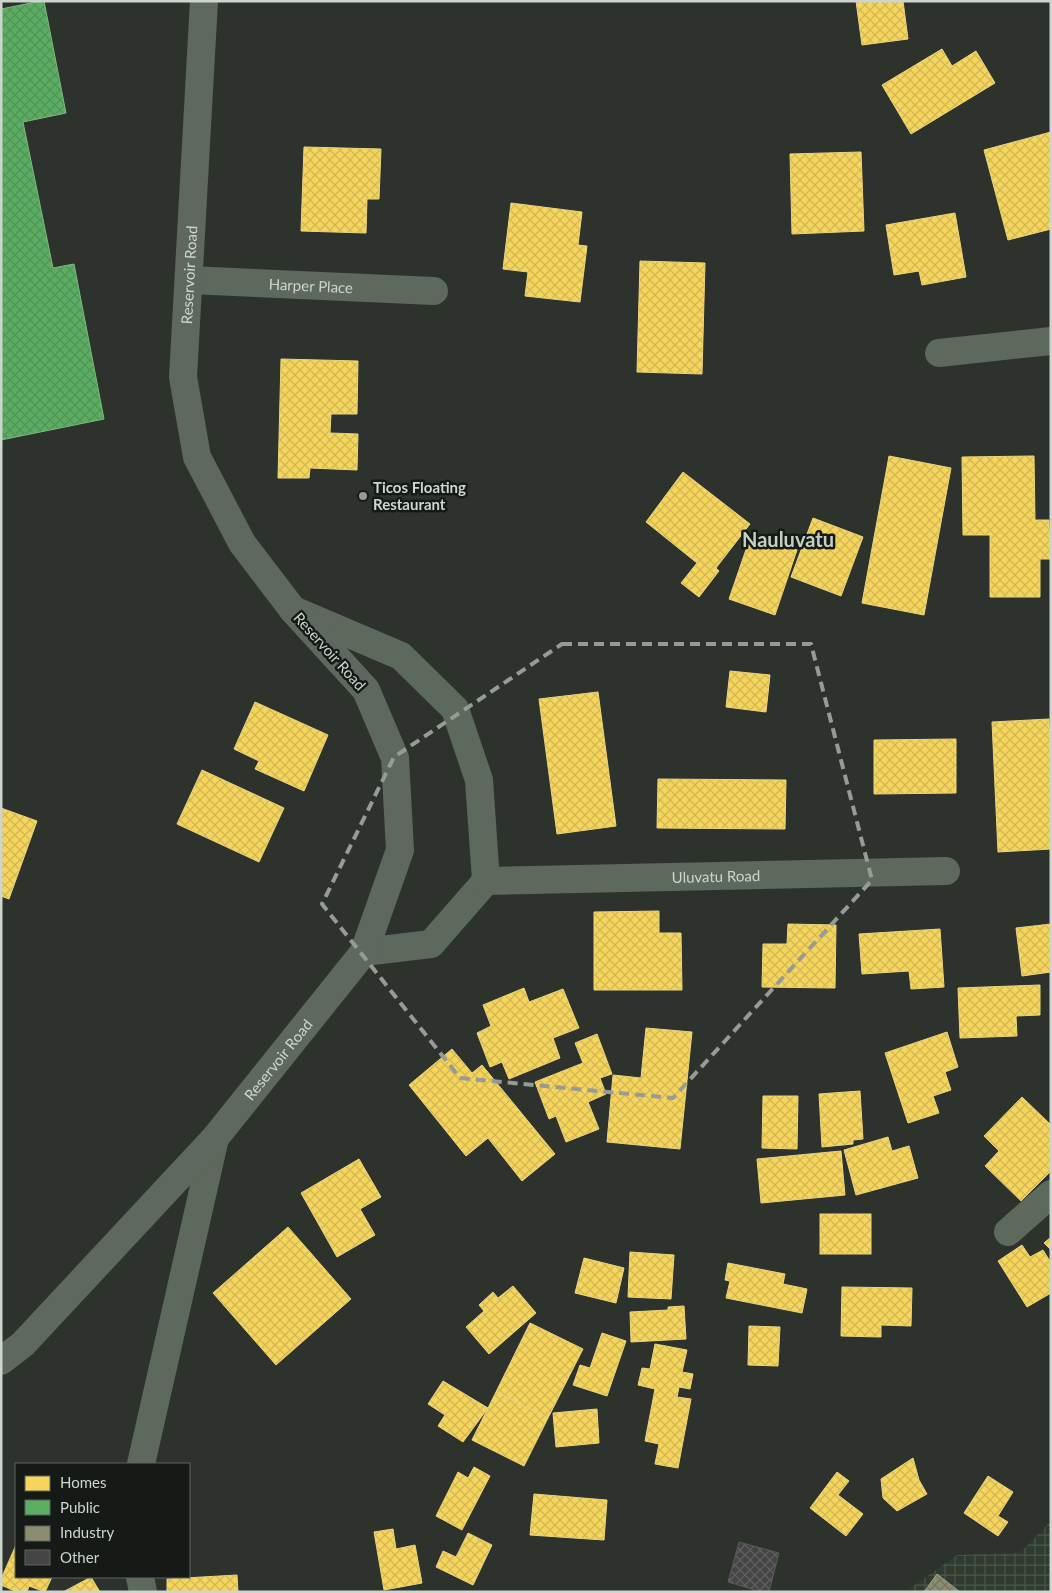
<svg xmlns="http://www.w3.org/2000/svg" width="1052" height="1593" viewBox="0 0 1052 1593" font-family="Lato,sans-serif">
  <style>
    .industrial { fill: url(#industrial-grid) }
    .homes { fill: url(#homes-cross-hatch); stroke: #ead57e }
    .public { fill: url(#public-cross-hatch); stroke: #7db982 }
    .industry { fill: url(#industry-cross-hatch); stroke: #a0a28b }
    .building { fill: url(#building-cross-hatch); stroke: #5a5a5a }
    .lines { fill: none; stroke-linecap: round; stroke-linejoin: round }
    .minor { stroke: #5d695d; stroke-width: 28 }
    .highway { stroke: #5e685e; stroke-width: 28 }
    .marked { fill: none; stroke: #969b96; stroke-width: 4; stroke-dasharray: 10 6; stroke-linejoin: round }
    .poi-dot { fill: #969b96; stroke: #161a16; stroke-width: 2 }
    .labels { text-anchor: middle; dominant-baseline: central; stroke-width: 5; stroke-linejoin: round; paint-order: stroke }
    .street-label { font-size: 15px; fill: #ced4ce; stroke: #161a16 }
    .poi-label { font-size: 15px; font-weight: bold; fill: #ced4ce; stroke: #161a16; text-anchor: start }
    .district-label { font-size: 20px; font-weight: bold; fill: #c6d1c6; stroke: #161a16 }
  </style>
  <defs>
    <pattern id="industrial-grid" width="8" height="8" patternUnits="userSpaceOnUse" patternTransform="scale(1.25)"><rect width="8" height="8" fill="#2e3b2e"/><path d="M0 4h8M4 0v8" fill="none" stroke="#4b564b"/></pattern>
    <pattern id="homes-cross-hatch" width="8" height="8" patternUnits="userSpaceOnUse" patternTransform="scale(1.25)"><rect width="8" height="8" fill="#f6d55c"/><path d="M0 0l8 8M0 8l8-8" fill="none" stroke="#d1b756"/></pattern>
    <pattern id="public-cross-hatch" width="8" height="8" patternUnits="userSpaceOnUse" patternTransform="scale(1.25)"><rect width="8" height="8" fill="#5aae61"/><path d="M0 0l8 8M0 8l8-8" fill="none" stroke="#539258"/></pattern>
    <pattern id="industry-cross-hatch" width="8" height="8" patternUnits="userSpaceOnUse" patternTransform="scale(1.25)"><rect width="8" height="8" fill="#8c8c6e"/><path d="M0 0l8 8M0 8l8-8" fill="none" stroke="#757560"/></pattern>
    <pattern id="building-cross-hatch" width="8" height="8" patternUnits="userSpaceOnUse" patternTransform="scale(1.25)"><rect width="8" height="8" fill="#444544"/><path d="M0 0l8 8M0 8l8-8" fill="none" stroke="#5e5f5e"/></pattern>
  </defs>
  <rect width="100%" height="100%" fill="#2d322d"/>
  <path class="industrial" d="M1051,1521V1592H905L957,1555L1020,1553Z"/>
  <g class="homes">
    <path d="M856,1H903L908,39L862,45Z"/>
    <path d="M942,49L952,66L976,51L995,83L911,134L882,85Z"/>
    <path d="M1051,132V229L1008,240L984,150Z"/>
    <path d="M304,147L381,149L379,199H367L366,233L301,231Z"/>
    <path d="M861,152L864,231L792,234L790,154Z"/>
    <path d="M511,203L582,212L578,245L587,246L580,302L525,296L528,272L503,269Z"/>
    <path d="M955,213L966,277L922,285L919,271L894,275L886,225Z"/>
    <path d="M640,261L705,263L702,374L637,372Z"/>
    <path d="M281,359L358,361L357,414H331L330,433L358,434L357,470L310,468L309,478H278Z"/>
    <path d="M889,456L951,468L924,615L862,603Z"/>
    <path d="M1034,456L1035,520H1049L1050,559H1040V597H990V535H963L962,457Z"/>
    <path d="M683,472L750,524L716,568L719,571L699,597L681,583L697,563L646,522Z"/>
    <path d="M813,518L863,537L841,596L791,577Z"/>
    <path d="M751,535L797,550L775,615L729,599Z"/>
    <path d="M730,671L770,675L766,712L726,707Z"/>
    <path d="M598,692L616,826L557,834L539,699Z"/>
    <path d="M255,702L328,735L304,791L255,769L259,761L234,749Z"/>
    <path d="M1049,719L1051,771V849L998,852L992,722Z"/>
    <path d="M956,739V793L874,794V740Z"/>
    <path d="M202,770L284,808L259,862L177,824Z"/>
    <path d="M658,779L786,780L785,829L657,828Z"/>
    <path d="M1,808L37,821L9,899L1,896Z"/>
    <path d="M659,911V933H681L682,990H594V912Z"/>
    <path d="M788,924L836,925L835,988L762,987L763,944H787Z"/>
    <path d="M1051,924V972L1022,976L1016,928Z"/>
    <path d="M940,929L944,987L911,989L909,971L862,974L859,934Z"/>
    <path d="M1040,985V1015L1016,1016L1017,1036L960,1038L958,988Z"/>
    <path d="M524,988L529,1002L563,989L579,1028L553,1038L560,1058L509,1079L502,1062L490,1067L477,1033L491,1026L483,1005Z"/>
    <path d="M646,1028L692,1032L680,1149L607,1142L613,1075L641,1078Z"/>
    <path d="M947,1032L958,1067L945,1072L951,1090L933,1096L939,1113L908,1123L885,1053Z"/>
    <path d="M597,1034L612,1074L600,1078L606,1094L588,1102L599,1129L566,1142L556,1116L549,1119L535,1082L583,1063L575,1043Z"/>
    <path d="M452,1049L472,1073L482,1065L555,1154L522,1181L488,1138L466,1156L409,1085Z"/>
    <path d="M860,1091L863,1139L853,1140V1144L822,1147L819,1094Z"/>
    <path d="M763,1096H798L797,1149L762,1148Z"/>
    <path d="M1022,1097L1051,1125V1171L1021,1201L985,1166L999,1151L984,1136Z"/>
    <path d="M888,1137L892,1151L909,1146L918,1178L856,1195L844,1150Z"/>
    <path d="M841,1151L845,1195L761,1203L757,1159Z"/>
    <path d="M359,1159L381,1197L360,1209L375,1235L337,1257L301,1193Z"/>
    <rect x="820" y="1214" width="51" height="40"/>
    <path d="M288,1227L351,1299L276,1365L213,1293Z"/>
    <path d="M1051,1237V1250L1044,1243Z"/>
    <path d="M1022,1245L1030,1257L1043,1250L1051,1263V1293L1027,1307L998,1261Z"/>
    <path d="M630,1252L674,1255L671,1299L628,1297Z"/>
    <path d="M584,1258L624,1268L616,1303L575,1293Z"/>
    <path d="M728,1263L785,1274L783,1284L807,1289L802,1313L726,1298L730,1281L725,1280Z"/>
    <path d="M513,1286L536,1313L489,1354L466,1327L484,1311L479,1305L493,1292L498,1298Z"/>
    <path d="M842,1287L912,1288L911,1326L881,1325V1337L841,1336Z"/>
    <path d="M684,1306L686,1339L631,1342L630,1312L668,1310V1307Z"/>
    <path d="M530,1323L583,1349L548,1418L496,1392Z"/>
    <path d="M749,1326L780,1327L778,1366L748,1365Z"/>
    <path d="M602,1333L626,1341L607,1396L573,1385L580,1365L590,1368Z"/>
    <path d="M655,1344L687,1350L682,1372L693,1374L690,1389L679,1387L677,1397L691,1399L678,1468L655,1464L659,1444L645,1441L655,1389L638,1385L642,1368L650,1369Z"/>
    <path d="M443,1381L488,1408L463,1442L438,1426L445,1415L428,1404Z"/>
    <path d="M496,1392L548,1418L524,1466L472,1440Z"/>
    <path d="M597,1409L599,1443L556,1447L553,1413Z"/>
    <path d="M913,1458L919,1480L927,1494L897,1511L883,1498L881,1479Z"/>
    <path d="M474,1467L490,1476L462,1530L436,1516L458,1472L468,1478Z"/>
    <path d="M837,1472L849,1481L838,1495L863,1514L846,1536L810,1508Z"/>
    <path d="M988,1476L1013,1492L998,1516L1008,1522L998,1536L964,1513Z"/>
    <path d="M534,1494L607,1500L604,1540L530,1535Z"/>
    <path d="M393,1529L396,1549L415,1545L422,1583L384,1590L374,1532Z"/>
    <path d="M468,1533L492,1545L473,1585L436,1567L443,1551L456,1557Z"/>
    <path d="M16,1545V1577H52L45,1592L29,1586L27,1592H17L1,1585V1579Z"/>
    <path d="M237,1575L238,1592H167V1579Z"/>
    <path d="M91,1577L100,1592H63Z"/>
  </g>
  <path class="public" d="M41,1H44L66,113L23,122L53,268L74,264L104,419L1,440V9Z"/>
  <path class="industry" d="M937,1574L960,1592H924Z"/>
  <path class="building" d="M739,1542L779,1553L769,1592H762L728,1582Z"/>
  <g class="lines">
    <g class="minor">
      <path id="s1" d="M189,280L434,291"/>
      <path d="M939,353L1051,341"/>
      <path d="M293,610L401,656L455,709L479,780L486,881L431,944L364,952"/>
      <path id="s2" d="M486,881L946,871"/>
      <path d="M1008,1232L1051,1194"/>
      <path d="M141,1464L215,1138"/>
      <path d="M140,1577L143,1592"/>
    </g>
    <path class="highway" id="s3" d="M1,1361L23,1344L215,1138L364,952L400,850L395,758L366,690L293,610L242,543L197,457L183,377L204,1"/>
  </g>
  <path class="marked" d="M562,644H811L872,880L673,1098L460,1078L322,904L394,757Z"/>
  <circle class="poi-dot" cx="363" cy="496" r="5"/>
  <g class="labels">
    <g class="street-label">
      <text stroke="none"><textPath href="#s3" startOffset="1295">Reservoir Road</textPath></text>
      <text stroke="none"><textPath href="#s1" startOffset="122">Harper Place</textPath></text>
      <text transform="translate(330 651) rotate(48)">Reservoir Road</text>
      <text stroke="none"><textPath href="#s2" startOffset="230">Uluvatu Road</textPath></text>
      <text stroke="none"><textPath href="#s3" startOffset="410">Reservoir Road</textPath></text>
    </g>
    <g class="poi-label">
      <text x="373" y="487">Ticos Floating<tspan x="373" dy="17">Restaurant</tspan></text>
    </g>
    <g class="district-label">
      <text x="788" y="539">Nauluvatu</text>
    </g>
  </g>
  <rect width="1052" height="1593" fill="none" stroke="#ced4ce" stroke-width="5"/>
  <rect x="15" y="1463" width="175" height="115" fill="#161a16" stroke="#606460"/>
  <rect x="25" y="1476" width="25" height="15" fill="#f6d55c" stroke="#606460"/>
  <text x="60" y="1488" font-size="15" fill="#ced4ce">Homes</text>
  <rect x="25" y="1500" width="25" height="15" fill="#5aae61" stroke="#606460"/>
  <text x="60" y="1513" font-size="15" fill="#ced4ce">Public</text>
  <rect x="25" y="1526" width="25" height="15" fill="#8c8c6e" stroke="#606460"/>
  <text x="60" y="1538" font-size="15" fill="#ced4ce">Industry</text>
  <rect x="25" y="1550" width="25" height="15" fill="#444544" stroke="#606460"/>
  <text x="60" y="1563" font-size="15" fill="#ced4ce">Other</text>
</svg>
